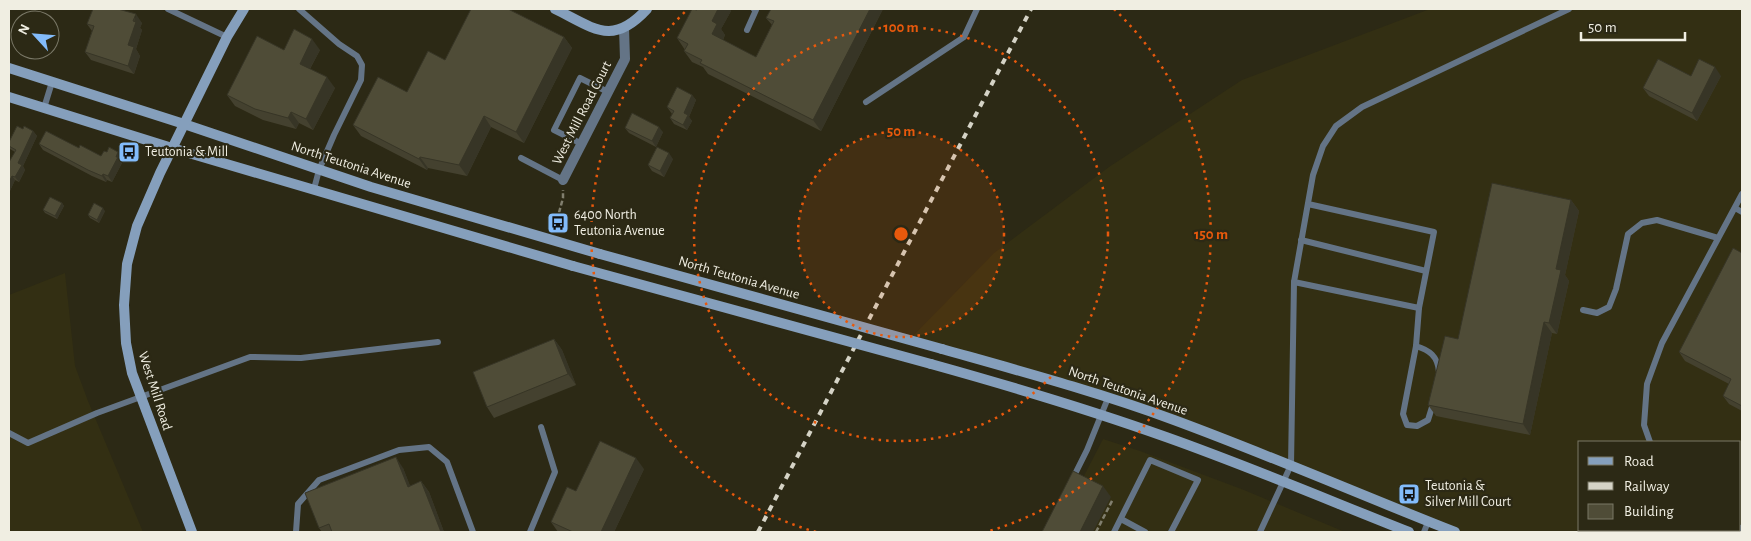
<svg xmlns="http://www.w3.org/2000/svg" width="1751" height="541" viewBox="0 0 1751 541" font-family="'Alegreya Sans',sans-serif">
  <style>
    .built { fill: #332f13; fill-rule: evenodd }
    .lines { fill: none; stroke-linecap: round; stroke-linejoin: round }
    .path { stroke: #817f6e; stroke-width: 2.5; stroke-dasharray: 5 2.5; stroke-linecap: butt }
    .service { stroke: #647486; stroke-width: 6 }
    .minor { stroke: #647486; stroke-width: 10 }
    .secondary { stroke: #859fbc; stroke-width: 10 }
    .rail { stroke: #d5d3c6; stroke-width: 4; stroke-dasharray: 6 6; stroke-linecap: butt }
    .secondary-bridge { stroke: #859fbc; stroke-width: 10 }
    .wall { fill: #44412f }
    .shaded-wall { fill: #373526 }
    .building { fill: #4f4c37; stroke: #373526 }
    .ring { fill: none; stroke: #e8590c; stroke-width: 2.5; stroke-dasharray: 2.5 5 }
    .labels { text-anchor: middle; dominant-baseline: central; stroke-width: 4.5; stroke-linejoin: round; paint-order: stroke }
    .street-label { font-size: 14px; fill: #f0eee2; stroke: #2c2915 }
    .poi-label { font-size: 14px; fill: #f0eee2; stroke: #2c2915; text-anchor: start }
    .centre { fill: #e8590c; stroke: #2c2915; stroke-width: 2.5 }
    .ring-label { font-size: 15px; text-anchor: middle; font-weight: bold; fill: #e8590c; stroke: #2c2915; stroke-width: 4.5; stroke-linejoin: round; paint-order: stroke }
  </style>
  <rect width="100%" height="100%" fill="#2c2915"/>
  <g class="built">
    <path d="M1430,9H1742V532H1455L1172,420L909,340L994,253L1109,167L1242,80ZM1580,442H1740V530H1580Z"/>
    <path d="M65,273L75,366L88,401L143,532H9V295Z"/>
    <path d="M1103,439L1140,451L1244,490L1345,532H1055Z"/>
  </g>
  <g class="lines">
    <g class="path">
      <path d="M557,220L563,198V190"/>
      <path d="M1096,532L1113,499"/>
    </g>
    <g class="service">
      <path d="M168,9L227,37"/>
      <path d="M299,9L339,44L357,56L362,65L361,80L334,135L319,170L314,189"/>
      <path d="M747,30L756,10L754,9"/>
      <path d="M866,102L964,37L977,9"/>
      <path d="M44,108L52,82"/>
      <path d="M582,144L554,130L580,78L608,92"/>
      <path d="M521,158L563,180"/>
      <path d="M1308,204L1434,232L1419,308L1294,282L1313,175L1323,146L1336,126L1362,107L1569,9"/>
      <path d="M1735,208L1742,212"/>
      <path d="M1301,240L1426,271"/>
      <path d="M1419,308L1416,346C1429,350 1438,356 1439,372"/>
      <path d="M1583,310L1597,313L1609,307L1616,289L1628,234L1642,223L1657,220L1718,238"/>
      <path d="M1416,346L1403,414L1407,425L1417,426L1428,420L1433,404"/>
      <path d="M9,433L28,443L97,413L250,357L301,358L438,342"/>
      <path d="M1650,442L1644,425L1647,384L1662,343L1742,194"/>
      <path d="M1072,480L1087,450L1108,398"/>
      <path d="M1121,519L1145,532"/>
      <path d="M1740,528L1742,530"/>
      <path d="M296,532L298,504L319,480L399,450L429,447L447,462L473,532"/>
      <path d="M530,532L555,472L541,427"/>
      <path d="M1114,532L1150,460L1198,480L1171,532"/>
      <path d="M1260,532L1291,465L1294,282"/>
      <path d="M1424,532L1428,522"/>
    </g>
    <path class="minor" d="M563,180L625,59L624,28"/>
    <g class="secondary">
      <path d="M555,9C594,28 612,47 647,9"/>
      <path d="M9,68L184,124L371,187L600,254"/>
      <path d="M9,97L172,148L573,266"/>
      <path d="M942,349C1020,371 1098,392 1174,420C1269,455 1361,495 1455,532"/>
      <path d="M931,364C1010,386 1088,409 1166,437C1248,466 1328,500 1409,532"/>
      <path d="M192,532L132,373L126,343L124,305L127,264L137,226L160,173L227,37L244,9"/>
    </g>
    <path class="rail" d="M758,532L1031,9"/>
    <g class="secondary-bridge">
      <path d="M600,254L942,349"/>
      <path d="M573,266L931,364"/>
    </g>
  </g>
  <g class="wall">
    <path d="M93,9H121L142,23L140,28L142,30L136,49L140,56L134,74L91,60L85,52L92,31L87,24Z"/>
    <path d="M697,9H729L731,11L721,29L725,35L723,40L756,57L772,25L766,18L771,9H883L821,131L708,74L703,67L692,62L684,51L685,50L677,38Z"/>
    <path d="M564,37L572,48L524,143L491,127L467,176L428,168L427,170L361,136L353,125L407,92L445,60Z"/>
    <path d="M284,50H320L310,69L335,88L313,130L299,123L296,129L263,120L235,106L227,95Z"/>
    <path d="M1721,76L1697,121L1649,96L1643,88Z"/>
    <path d="M692,95L696,100L689,117L692,121L687,130L674,124L670,118L672,114L667,107Z"/>
    <path d="M625,128L663,132L656,147L629,133Z"/>
    <path d="M23,129L33,131L37,136L23,166L25,170L19,182L15,180L9,193L15,152L10,149L9,147V142Z"/>
    <path d="M39,144L79,148L101,156L107,152H118L123,158L120,162L122,163L112,182L107,180L106,182L92,176L43,150Z"/>
    <path d="M673,159L664,177L652,171L648,165Z"/>
    <path d="M1571,200L1579,211L1565,275L1569,281L1557,334L1552,333L1530,435L1436,416L1428,405L1458,339Z"/>
    <path d="M62,203L64,206L57,219L45,213L43,210Z"/>
    <path d="M105,211L99,223L90,218L88,215Z"/>
    <path d="M1742,253V411L1729,404L1723,396L1729,384L1685,361L1679,352Z"/>
    <path d="M554,339L562,350L576,385L494,418L487,407Z"/>
    <path d="M403,468L410,486L421,481L429,492L444,532H322L319,528Z"/>
    <path d="M644,469L614,532H558L551,522L576,491Z"/>
  </g>
  <g class="shaded-wall">
    <path d="M718,9H729L731,11L721,29L725,35L720,45L712,34V21Z"/>
    <path d="M870,9H883L821,131L813,120Z"/>
    <path d="M136,14L142,23L140,28L142,30L136,49L140,56L134,74L128,66V45Z"/>
    <path d="M564,37L572,48L524,143L516,132Z"/>
    <path d="M312,39L320,50L307,74L300,64Z"/>
    <path d="M1715,67L1721,76L1697,121L1692,113Z"/>
    <path d="M327,77L335,88L313,130L306,119Z"/>
    <path d="M692,95L696,100L689,117L692,121L687,130L683,125L684,113Z"/>
    <path d="M291,112L299,123L296,129L288,118Z"/>
    <path d="M484,116L491,127L467,176L459,165Z"/>
    <path d="M659,127L663,132L656,147L652,141Z"/>
    <path d="M33,131L37,136L23,166L25,170L19,182L15,177L18,163Z"/>
    <path d="M118,152L123,158L120,162L122,163L112,182L108,176Z"/>
    <path d="M669,153L673,159L664,177L660,171Z"/>
    <path d="M420,157L428,168L427,170L419,159Z"/>
    <path d="M103,174L107,180L106,182L102,176Z"/>
    <path d="M12,176L15,180L9,193V182Z"/>
    <path d="M1571,200L1579,211L1565,275L1569,281L1557,334L1549,323L1556,269Z"/>
    <path d="M62,203L64,206L57,219L55,216Z"/>
    <path d="M103,208L105,211L99,223L97,220Z"/>
    <path d="M1544,322L1552,333L1530,435L1523,424Z"/>
    <path d="M554,339L562,350L576,385L568,374Z"/>
    <path d="M396,457L403,468L415,498L408,487Z"/>
    <path d="M636,458L644,469L614,532H601Z"/>
    <path d="M421,481L429,492L444,532H441Z"/>
    <path d="M1103,486L1111,497L1093,532H1080Z"/>
  </g>
  <g class="building">
    <path d="M93,9H118L136,14L133,21L136,22L128,45L134,47L128,66L85,52L94,26L87,24Z"/>
    <path d="M471,9H508L564,37L516,132L484,116L459,165L420,157L419,159L353,125L378,77L407,92L428,51L445,60Z"/>
    <path d="M692,9L697,10V9H718L712,21L717,24L712,34L756,57L774,21L766,18L771,9H870L813,120L700,63L702,60L684,51L688,44L677,38Z"/>
    <path d="M294,29L312,39L300,64L327,77L306,119L291,112L288,118L255,109L227,95L257,36L284,50Z"/>
    <path d="M1658,59L1691,76L1699,59L1715,67L1692,113L1643,88Z"/>
    <path d="M677,87L692,95L684,113L688,115L683,125L670,118L674,111L667,107Z"/>
    <path d="M632,113L659,127L652,141L625,128Z"/>
    <path d="M17,126L23,129L24,126L33,131L18,163L22,165L15,177L12,176L9,182V162L16,150L9,146V142Z"/>
    <path d="M46,131L79,148L80,145L101,156L104,151L107,152L109,147L118,152L116,157H118L108,176L103,174L102,176L88,170L39,144Z"/>
    <path d="M657,147L669,153L660,171L648,165Z"/>
    <path d="M1492,183L1571,200L1556,269L1561,270L1549,323L1544,322L1523,424L1428,405L1445,336L1458,339Z"/>
    <path d="M50,197L62,203L55,216L43,210Z"/>
    <path d="M94,203L103,208L97,220L88,215Z"/>
    <path d="M1733,248L1742,253V406L1723,396L1731,379L1679,352Z"/>
    <path d="M554,339L568,374L487,407L473,372Z"/>
    <path d="M600,441L636,458L601,532H573L551,522L567,487L576,491Z"/>
    <path d="M396,457L408,487L421,481L441,532H332L329,524L319,528L305,493Z"/>
    <path d="M1073,471L1103,486L1080,532H1042Z"/>
  </g>
  <circle cx="901" cy="234" r="103" fill="#e8590c" fill-opacity=".12"/>
  <g class="ring">
    <circle cx="901" cy="234" r="103"/>
    <circle cx="901" cy="234" r="207"/>
    <path d="M816 532A310 310 0 0 1 688 9M1114 9A310 310 0 0 1 986 532"/>
  </g>
  <defs>
    <g id="bus-square" transform="scale(1.125)"><rect x="-9" y="-9" width="18" height="18" rx="4" fill="#83bcfb" stroke="#2c2915"/><path d="M-5-6H5V4H4V6H2V4H-2V6H-4V4H-5ZM-3.5-4V0h7V-4ZM-3.5 1.2v1.5H-2V1.2ZM2 1.2v1.5H3.5V1.2Z" fill="#111"/></g>
  </defs>
  <g fill-rule="evenodd">
    <use href="#bus-square" x="129" y="152"/>
    <use href="#bus-square" x="558" y="223"/>
    <use href="#bus-square" x="1409" y="494"/>
  </g>
  <g class="labels">
    <g class="street-label">
      <text transform="translate(582 113) rotate(-63)">West Mill Road Court</text>
      <text transform="translate(351 165) rotate(18)">North Teutonia Avenue</text>
      <text transform="translate(739 278) rotate(16)">North Teutonia Avenue</text>
      <text transform="translate(155 391) rotate(72)">West Mill Road</text>
      <text transform="translate(1128 391) rotate(19)">North Teutonia Avenue</text>
    </g>
    <g class="poi-label">
      <text x="145" y="152">Teutonia &amp; Mill</text>
      <text x="574" y="215">6400 North<tspan x="574" dy="16">Teutonia Avenue</tspan></text>
      <text x="1425" y="486">Teutonia &amp;<tspan x="1425" dy="16">Silver Mill Court</tspan></text>
    </g>
  </g>
  <circle cx="901" cy="234" r="8" class="centre"/>
  <g class="ring-label">
    <text x="901" y="32">100 m</text>
    <text x="901" y="136">50 m</text>
    <text x="1211" y="239">150 m</text>
  </g>
  <rect width="1751" height="541" fill="none" stroke="#f0eee2" stroke-width="20"/>
  <rect x="1578" y="441" width="162" height="90" fill="#2c2915" stroke="#7a7867"/>
  <rect x="1588" y="457" width="25" height="8" fill="#859fbc" stroke="#7a7867"/>
  <text x="1624" y="466" font-size="15" fill="#f0eee2">Road</text>
  <rect x="1588" y="482" width="25" height="8" fill="#d5d3c6" stroke="#7a7867"/>
  <text x="1624" y="491" font-size="15" fill="#f0eee2">Railway</text>
  <rect x="1588" y="504" width="25" height="15" fill="#4f4c37" stroke="#7a7867"/>
  <text x="1624" y="516" font-size="15" fill="#f0eee2">Building</text>
  <g transform="translate(35 35) rotate(296)"><circle r="24" fill="#2c2915" stroke="#7a7867"/>
  <path d="M0-4L9 19L0 12L-9 19Z" fill="#83bcfb"/>
  <text y="-8" font-size="14" font-weight="bold" text-anchor="middle" fill="#f0eee2">N</text>
  </g>
  <path d="M1581 32v8h104v-8" fill="none" stroke="#f0eee2" stroke-width="2.5"/>
  <text x="1588" y="32" font-size="15" fill="#f0eee2" stroke="#2c2915" stroke-width="4" paint-order="stroke">50 m</text>
</svg>
